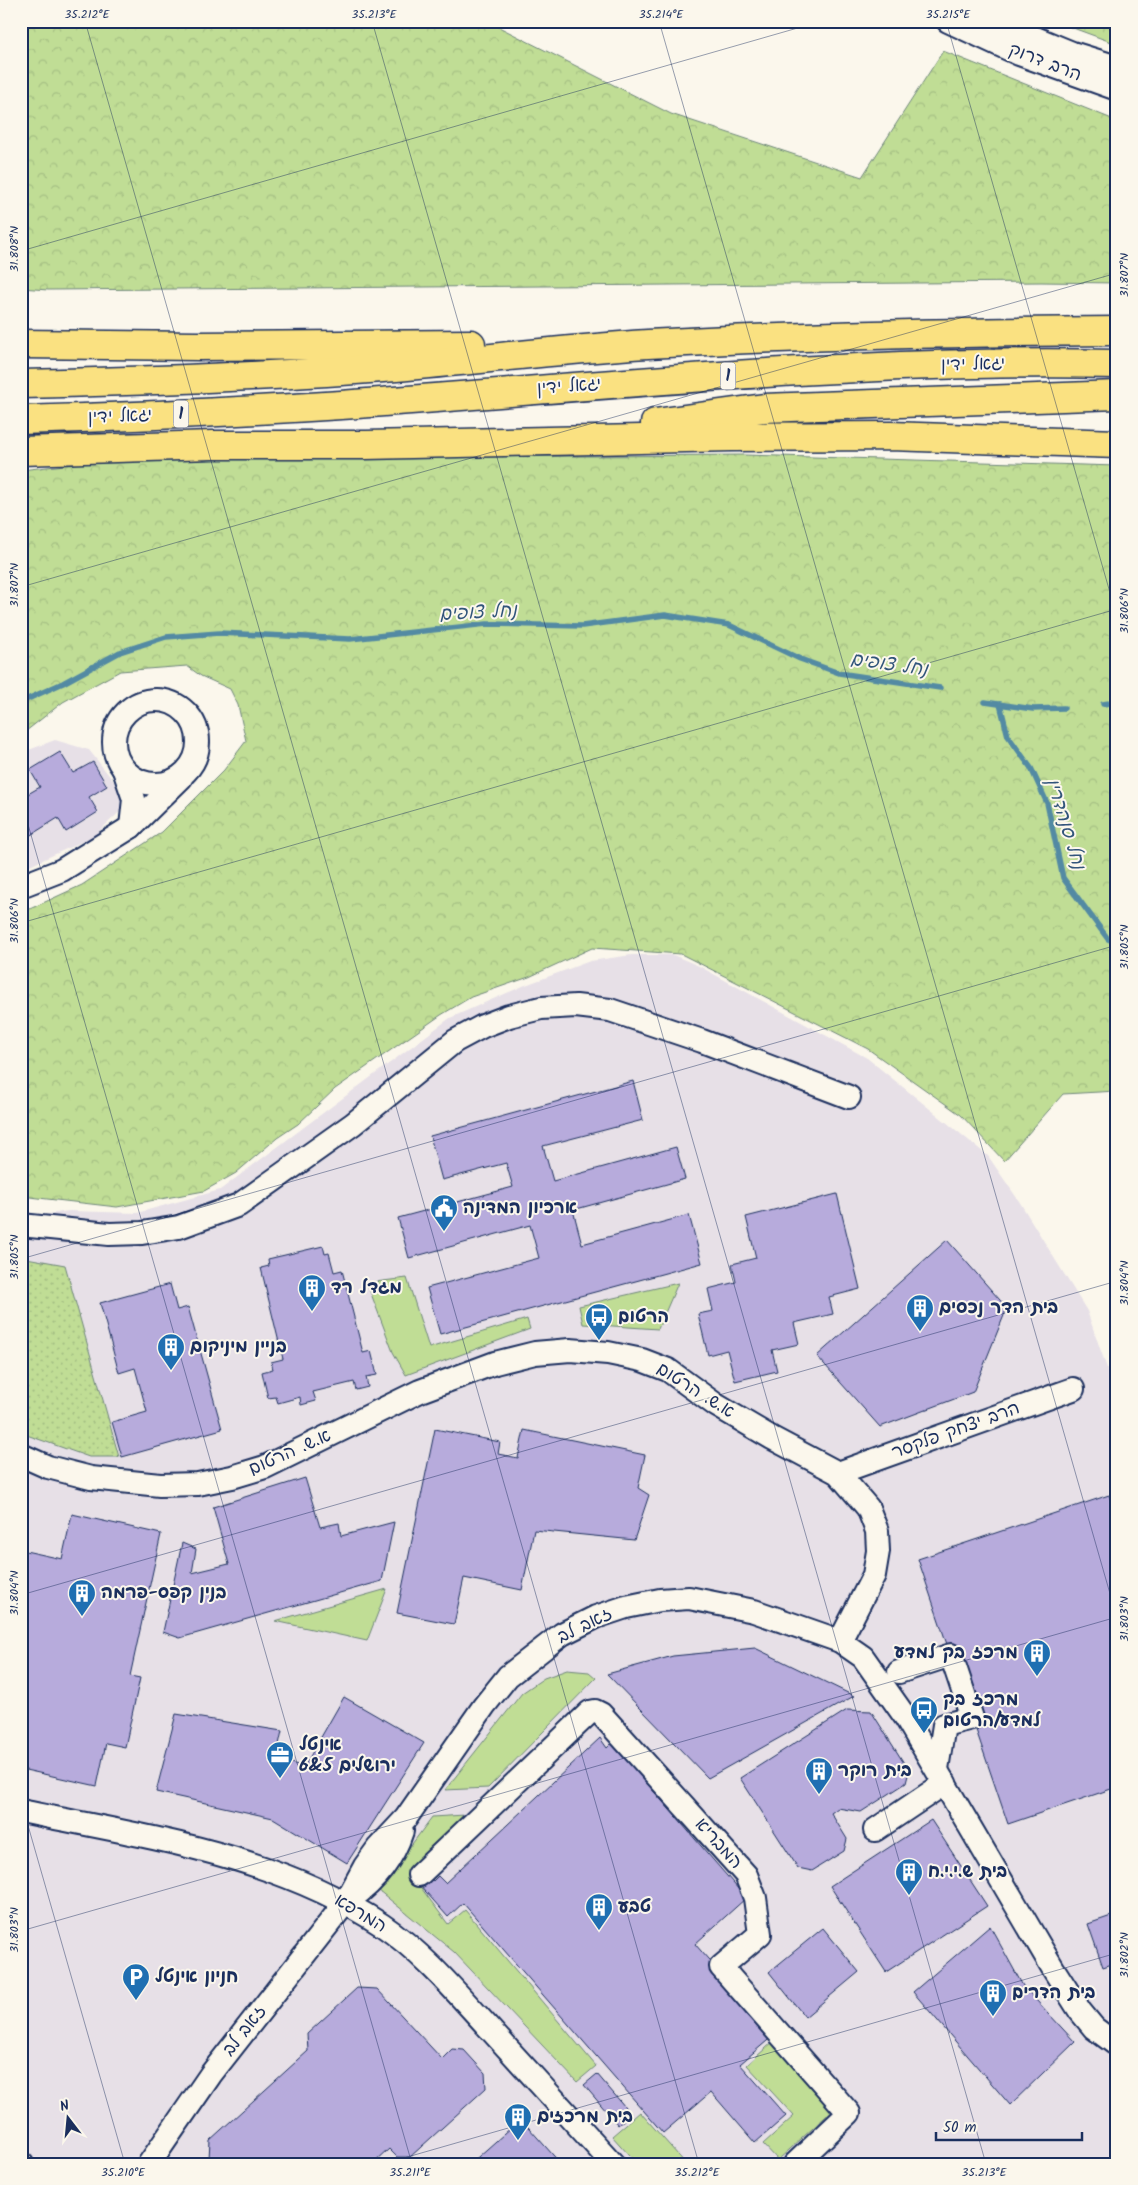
<svg xmlns="http://www.w3.org/2000/svg" width="1138" height="2185" viewBox="0 0 1138 2185" font-family="Kalam,'Playpen Sans Hebrew',sans-serif">
  <style>
    .built { fill: #e7e0e7 }
    .grass { fill: url(#grass-dots); stroke: #6e867a }
    .forest { fill: url(#forest-crowns); stroke: #6e867a }
    .green { fill: #c0dd95; stroke: #6e867a }
    .lines { fill: none; stroke-linecap: round; stroke-linejoin: round }
    .stream { stroke: #528aa3; stroke-width: 5.5 }
    .building { fill: #b7abdc; stroke: #1b2f5e }
    .minor-casing { stroke: #1b2f5e; stroke-width: 26 }
    .highway-casing { stroke: #1b2f5e; stroke-width: 31 }
    .minor { stroke: #fbf7ec; stroke-width: 22 }
    .highway { stroke: #fae181; stroke-width: 28 }
    .ticks { fill: none; stroke: #1b2f5e; stroke-width: 1; stroke-opacity: 0.45 }
    .labels { text-anchor: middle; dominant-baseline: central; stroke-width: 4; stroke-linejoin: round; paint-order: stroke }
    .shield { fill: #fbf7ec; stroke: #5e6b89; stroke-width: 1 }
    .shield-label { font-size: 16px; font-weight: bold; fill: #1b2f5e }
    .street-label { font-size: 18px; fill: #1b2f5e; stroke: #fbf7ec }
    .poi-label { font-size: 18px; font-weight: bold; fill: #1b2f5e; stroke: #fbf7ec; text-anchor: start }
    .water-label { font-size: 19px; font-style: italic; fill: #32557b; stroke: #fbf7ec }
    .neatline { fill: none; stroke: #1b2f5e; stroke-width: 2 }
    .ticks-label { font-size: 12px; text-anchor: middle; fill: #1b2f5e }
  </style>
  <defs>
    <pattern id="grass-dots" width="8" height="8" patternUnits="userSpaceOnUse" patternTransform="scale(1.25)"><rect width="8" height="8" fill="#c0dd95"/><path d="M2 2h.1M6 6h.1" fill="none" stroke="#a4be83" stroke-width="1.8" stroke-linecap="round"/></pattern>
    <pattern id="forest-crowns" width="20" height="18" patternUnits="userSpaceOnUse" patternTransform="scale(1.25)"><rect width="20" height="18" fill="#c0dd95"/><path d="M2 6a3 3 0 1 1 6 0M12 15a3 3 0 1 1 6 0" fill="none" stroke="#a4be83"/></pattern>
  </defs>
  <rect width="100%" height="100%" fill="#fbf7ec"/>
  <filter id="ink" filterUnits="userSpaceOnUse"><feTurbulence type="fractalNoise" baseFrequency=".02" numOctaves="2"/><feDisplacementMap in="SourceGraphic" scale="10" xChannelSelector="R" yChannelSelector="G"/><feConvolveMatrix kernelMatrix="1 2 1 2 8 2 1 2 1" color-interpolation-filters="sRGB"/></filter>
  <g filter="url(#ink)">
    <g class="built">
      <path d="M55,740L89,750L130,802L94,836L21,870V753Z"/>
      <path d="M632,955H673L699,966L867,1058L988,1156L1019,1201L1087,1311L1117,1397V2164H21V1218L69,1211L137,1213L220,1190L450,1018L523,986L590,961Z"/>
    </g>
    <path class="grass" d="M21,1257L65,1265L119,1457H89L21,1433Z"/>
    <g class="forest">
      <path d="M21,21H487L671,114L862,177L943,51L1117,121V283L1041,282L48,290L21,288Z"/>
      <path d="M1054,21H1117V43L1111,42Z"/>
      <path d="M744,455L1117,466V1091L1063,1094L1004,1161L961,1115L868,1049L681,954L592,948L529,977L471,997L441,1015L335,1089L298,1124L277,1138L236,1173L204,1191L117,1207L21,1196V913L82,885L162,832L224,770L246,741L238,705L230,689L201,676L187,666L120,671L63,702L21,735V470L117,459Z"/>
    </g>
    <g class="green">
      <path d="M407,1278L429,1348L527,1319L530,1329L406,1375L393,1352L367,1283Z"/>
      <path d="M678,1283L658,1329L583,1324L579,1306Z"/>
      <path d="M387,1589L367,1641L275,1621Z"/>
      <path d="M567,1670L589,1672L596,1678L488,1788L445,1790L522,1693L544,1678Z"/>
      <path d="M465,1815L410,1873L448,1924L465,1910L596,2066L577,2082L454,1952L378,1890L432,1817Z"/>
      <path d="M775,2040L835,2108L778,2160L763,2144L794,2116L747,2065Z"/>
      <path d="M640,2112L686,2164H637L612,2136Z"/>
    </g>
    <g class="lines">
      <g class="stream">
        <path d="M21,702L63,683L120,652L166,637L219,633L350,639L487,624L582,626L665,615L729,625L800,659L839,673L940,688"/>
        <path d="M985,702L1033,709L1064,708"/>
        <path d="M1000,704L1008,736L1031,768L1047,803L1063,878L1108,939L1117,943"/>
        <path d="M1103,704L1117,702"/>
      </g>
    </g>
    <g class="building">
      <path d="M60,752L73,773L93,762L107,786L89,797L98,812L66,832L58,818L21,841V798L40,787L30,770Z"/>
      <path d="M633,1081L643,1120L543,1146L553,1181L676,1147L685,1179L573,1210L582,1244L689,1215L702,1263L440,1334L427,1288L539,1258L530,1225L409,1258L398,1218L513,1187L506,1163L442,1180L430,1136Z"/>
      <path d="M837,1194L860,1289L829,1297L833,1314L794,1323L799,1344L772,1350L777,1371L735,1381L727,1350L708,1355L698,1314L713,1311L708,1289L736,1282L732,1264L756,1258L746,1217Z"/>
      <path d="M947,1240L1007,1308L973,1392L880,1427L817,1356Z"/>
      <path d="M323,1246L325,1254L329,1253L334,1272L342,1270L363,1353L371,1351L377,1375L366,1377L368,1387L356,1390L354,1382L313,1392L316,1401L301,1405L300,1397L278,1403L276,1397L268,1398L262,1372L273,1369L271,1362L283,1359L261,1268L269,1266L268,1259Z"/>
      <path d="M170,1284L177,1310L188,1307L222,1429L122,1457L112,1422L147,1412L135,1368L119,1373L100,1303Z"/>
      <path d="M435,1429L500,1442L498,1454L518,1458L524,1430L645,1455L638,1488L649,1495L634,1540L534,1530L522,1590L464,1578L454,1624L397,1613Z"/>
      <path d="M305,1478L320,1527L339,1523L341,1536L394,1522L382,1581L180,1638L163,1632L182,1543L196,1549L192,1573L229,1564L213,1507Z"/>
      <path d="M1109,1495L1117,1518V1787L1008,1824L918,1559Z"/>
      <path d="M72,1514L161,1534L130,1676L140,1678L125,1747L106,1743L97,1786L21,1769V1550L62,1559Z"/>
      <path d="M755,1648L854,1696L708,1778L607,1674L673,1656Z"/>
      <path d="M344,1697L424,1743L347,1863L273,1818L156,1792L176,1714L282,1731L276,1758L304,1767Z"/>
      <path d="M847,1710L871,1711L909,1771L906,1783L861,1812L838,1808L831,1813L847,1839L844,1851L812,1871L798,1868L740,1778Z"/>
      <path d="M600,1738L607,1748L612,1743L746,1898L695,1944L774,2035L740,2064L786,2116L755,2143L711,2092L663,2133L463,1903L448,1917L418,1883L428,1875L433,1881L438,1876L445,1883Z"/>
      <path d="M931,1820L987,1906L886,1972L830,1886Z"/>
      <path d="M1117,1914V1968L1115,1963L1103,1967L1088,1924Z"/>
      <path d="M990,1926L1023,1986L1075,2042L1010,2105L913,1992Z"/>
      <path d="M823,1928L859,1972L805,2017L769,1972Z"/>
      <path d="M357,1988L377,1989L442,2059L452,2049L464,2050L485,2073L486,2088L410,2157H397L389,2149L373,2164H213L209,2159L210,2140L308,2051L307,2034Z"/>
      <path d="M597,2074L631,2114L618,2125L584,2085Z"/>
      <path d="M521,2119L561,2164H470Z"/>
    </g>
    <g class="lines">
      <g class="minor-casing">
        <g id="minor">
          <path d="M948,21L1019,54L1117,89"/>
          <path d="M994,21L1072,53L1117,67"/>
          <circle cx="156" cy="742" r="42"/>
          <path d="M124,770L134,799L131,827"/>
          <path d="M21,886L62,870L131,827L181,778"/>
          <path d="M21,1225L109,1234L142,1233L179,1227L239,1205L353,1124L455,1041L483,1026L509,1016L541,1008L576,1006L610,1010L702,1041L849,1097"/>
          <path d="M21,1455L48,1467L91,1478L160,1485L198,1484L232,1477L265,1467L420,1391L495,1363L535,1353L570,1350L608,1353L642,1360L668,1370L716,1405L772,1438L838,1473L868,1508L877,1531L878,1551L874,1575L840,1641"/>
          <path d="M838,1473L1073,1389"/>
          <path d="M899,1672L951,1655L972,1718L944,1725L937,1769"/>
          <path d="M21,1811C146,1837 274,1854 382,1925C422,1952 456,1992 488,2027C530,2073 571,2118 613,2164"/>
          <path d="M875,1830L945,1783"/>
          <path d="M419,1875L590,1712L595,1711L601,1714L746,1875L755,1898L760,1934L721,1967L849,2113L795,2164"/>
          <path d="M352,1898C376,1881 393,1859 402,1831"/>
          <path d="M21,2164H22"/>
          <path d="M149,2164L211,2074L345,1903L365,1866L378,1848L406,1818L484,1706L508,1676L562,1634L596,1617L626,1607L660,1600L689,1598L754,1611L840,1641L863,1657L906,1718L1054,1970L1080,2011L1094,2028L1117,2045"/>
        </g>
      </g>
      <g class="highway-casing">
        <g id="highway">
          <path d="M21,344L198,346L471,344"/>
          <path d="M21,384C146,381 271,377 396,367C480,360 564,349 648,344C804,335 961,332 1117,331"/>
          <path d="M21,420C128,417 234,412 341,405C599,387 857,358 1117,364"/>
          <path d="M655,423L764,408L1117,395"/>
          <path d="M21,451L212,445H366L732,437L891,436L1117,444"/>
        </g>
      </g>
      <use href="#minor" class="minor"/>
      <use href="#highway" class="highway"/>
    </g>
  </g>
  <path class="ticks" d="M85,21L699,2164M372,21L986,2164M659,21L1117,1618M946,21L1117,617M21,251L822,21M21,587L1117,273M21,800L412,2164M21,923L1117,609M21,1259L1117,945M21,1595L1117,1281M21,1801L125,2164M21,1931L1117,1617M383,2164L1117,1953"/>
  <defs>
    <g id="civic-pin" transform="scale(1.4375)"><path d="M0 17L-7.5 6A9.5 9.5 0 1 1 7.5 6Z" fill="#1f6fb2" stroke="#fbf7ec"/><path d="M-.6-6.5H3V-4.5H.6V-3L4-1V1h2V6H-6V1h2V-1L-.6-3ZM-1.2 2.5V6h2.4V2.5Z" fill="#fff"/></g>
    <g id="building-pin" transform="scale(1.4375)"><path d="M0 17L-7.5 6A9.5 9.5 0 1 1 7.5 6Z" fill="#1f6fb2" stroke="#fbf7ec"/><path d="M-4-6H4V6H1V3H-1V6H-4ZM-2.5-4.3h1.7v1.8h-1.7ZM.8-4.3h1.7v1.8H.8ZM-2.5-1h1.7V.8h-1.7ZM.8-1h1.7V.8H.8Z" fill="#fff"/></g>
    <g id="bus-pin" transform="scale(1.4375)"><path d="M0 17L-7.5 6A9.5 9.5 0 1 1 7.5 6Z" fill="#1f6fb2" stroke="#fbf7ec"/><path d="M-5-6H5V4H4V6H2V4H-2V6H-4V4H-5ZM-3.5-4V0h7V-4ZM-3.5 1.2v1.5H-2V1.2ZM2 1.2v1.5H3.5V1.2Z" fill="#fff"/></g>
    <g id="office-pin" transform="scale(1.4375)"><path d="M0 17L-7.5 6A9.5 9.5 0 1 1 7.5 6Z" fill="#1f6fb2" stroke="#fbf7ec"/><path d="M-6-3h4V-5.5h4V-3h4V5H-6ZM-1-4.5V-3h2v-1.5ZM-6 0V1H6V0Z" fill="#fff"/></g>
    <g id="parking-pin" transform="scale(1.4375)"><path d="M0 17L-7.5 6A9.5 9.5 0 1 1 7.5 6Z" fill="#1f6fb2" stroke="#fbf7ec"/><path d="M-3.5-5.5H1a3.5 3.5 0 0 1 0 7H-1V5.5H-3.5ZM-1-3.4V-.6H.8a1.4 1.4 0 0 0 0-2.8Z" fill="#fff"/></g>
  </defs>
  <g fill-rule="evenodd">
    <use href="#civic-pin" x="444" y="1208"/>
    <use href="#building-pin" x="312" y="1288"/>
    <use href="#building-pin" x="920" y="1308"/>
    <use href="#bus-pin" x="599" y="1317"/>
    <use href="#building-pin" x="171" y="1347"/>
    <use href="#building-pin" x="82" y="1593"/>
    <use href="#building-pin" x="1037" y="1653"/>
    <use href="#bus-pin" x="924" y="1710"/>
    <use href="#office-pin" x="280" y="1755"/>
    <use href="#building-pin" x="819" y="1771"/>
    <use href="#building-pin" x="909" y="1872"/>
    <use href="#building-pin" x="599" y="1907"/>
    <use href="#parking-pin" x="136" y="1977"/>
    <use href="#building-pin" x="993" y="1993"/>
    <use href="#building-pin" x="518" y="2117"/>
  </g>
  <g class="labels">
    <g class="shield">
      <rect x="720.5" y="362.5" width="15" height="27" rx="4"/>
      <rect x="173.5" y="400.5" width="15" height="27" rx="4"/>
    </g>
    <g class="shield-label">
      <text x="728" y="376">1</text>
      <text x="181" y="414">1</text>
    </g>
    <g class="street-label">
      <text transform="translate(1045 63) rotate(21)">הרב דרוק</text>
      <text transform="translate(973 365) rotate(-1)">יגאל ידין</text>
      <text transform="translate(569 387) rotate(-4)">יגאל ידין</text>
      <text transform="translate(120 417) rotate(-2)">יגאל ידין</text>
      <text transform="translate(695 1391) rotate(32)">א.ש. הרטום</text>
      <text transform="translate(956 1431) rotate(-20)">הרב יצחק פלקסר</text>
      <text transform="translate(290 1453) rotate(-24)">א.ש. הרטום</text>
      <text transform="translate(585 1626) rotate(-26)">זאב לב</text>
      <text transform="translate(718 1844) rotate(48)">המבריא</text>
      <text transform="translate(360 1914) rotate(31)">המרפא</text>
      <text transform="translate(245 2031) rotate(-52)">זאב לב</text>
    </g>
    <g class="poi-label">
      <text x="463" y="1208">ארכיון המדינה</text>
      <text x="331" y="1288">מגדל רד</text>
      <text x="939" y="1308">בית הדר נכסים</text>
      <text x="618" y="1317">הרטום</text>
      <text x="190" y="1347">בניין מיניקום</text>
      <text x="101" y="1593">בנין קפס-פרמה</text>
      <text x="1018" y="1653" text-anchor="end">מרכז בק למדע</text>
      <text x="943" y="1700">מרכז בק<tspan x="943" dy="21">למדע/הרטום</tspan></text>
      <text x="299" y="1745">אינטל<tspan x="299" dy="21">ירושלים 5&amp;6</tspan></text>
      <text x="838" y="1771">בית רוקר</text>
      <text x="928" y="1872">בית ש.י.י.ח</text>
      <text x="618" y="1907">טבע</text>
      <text x="155" y="1977">חניון אינטל</text>
      <text x="1012" y="1993">בית הדרים</text>
      <text x="537" y="2117">בית מרכזים</text>
    </g>
    <g class="water-label">
      <text transform="translate(478 613) rotate(-3)">נחל צופים</text>
      <text transform="translate(889 665) rotate(8)">נחל צופים</text>
      <text transform="translate(1065 824) rotate(73)">נחל סנהדרין</text>
    </g>
  </g>
  <rect width="1138" height="2185" fill="none" stroke="#fbf7ec" stroke-width="55"/>
  <g transform="translate(68 2118) rotate(344)" stroke="#fbf7ec" stroke-width="4" paint-order="stroke">
  <path d="M0-4L9 19L0 12L-9 19Z" fill="#1b2f5e"/>
  <text y="-8" font-size="14" font-weight="bold" text-anchor="middle" fill="#1b2f5e">N</text>
  </g>
  <path d="M936 2132v8h146v-8" fill="none" stroke="#1b2f5e" stroke-width="2.5"/>
  <text x="943" y="2132" font-size="15" fill="#1b2f5e" stroke="#fbf7ec" stroke-width="4" paint-order="stroke">50 m</text>
  <rect x="28" y="28" width="1082" height="2130" class="neatline"/>
  <g class="ticks-label">
    <text x="87" y="18">35.212°E</text>
    <text x="374" y="18">35.213°E</text>
    <text x="661" y="18">35.214°E</text>
    <text x="948" y="18">35.215°E</text>
    <text transform="translate(14 249) rotate(-90)" y="4">31.808°N</text>
    <text transform="translate(1124 275) rotate(-90)" y="4">31.807°N</text>
    <text transform="translate(14 585) rotate(-90)" y="4">31.807°N</text>
    <text transform="translate(1124 611) rotate(-90)" y="4">31.806°N</text>
    <text transform="translate(14 921) rotate(-90)" y="4">31.806°N</text>
    <text transform="translate(1124 947) rotate(-90)" y="4">31.805°N</text>
    <text transform="translate(14 1257) rotate(-90)" y="4">31.805°N</text>
    <text transform="translate(1124 1283) rotate(-90)" y="4">31.804°N</text>
    <text transform="translate(14 1593) rotate(-90)" y="4">31.804°N</text>
    <text transform="translate(1124 1619) rotate(-90)" y="4">31.803°N</text>
    <text transform="translate(14 1930) rotate(-90)" y="4">31.803°N</text>
    <text transform="translate(1124 1955) rotate(-90)" y="4">31.802°N</text>
    <text x="123" y="2176">35.210°E</text>
    <text x="410" y="2176">35.211°E</text>
    <text x="697" y="2176">35.212°E</text>
    <text x="984" y="2176">35.213°E</text>
  </g>
</svg>
